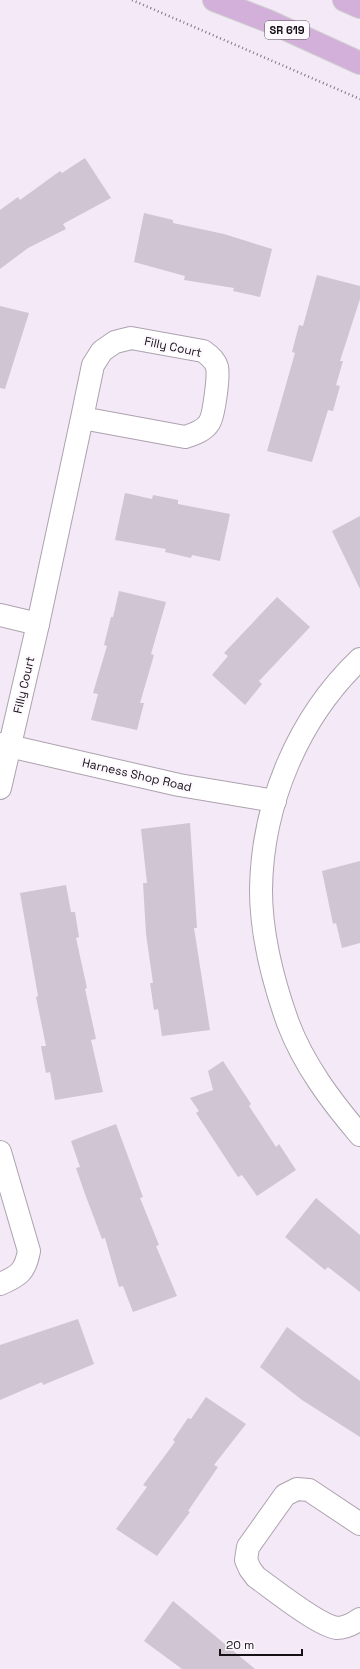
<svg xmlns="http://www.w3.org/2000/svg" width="360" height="1669" viewBox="0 0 360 1669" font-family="'Space Grotesk',sans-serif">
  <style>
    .building { fill: #d0c5d2 }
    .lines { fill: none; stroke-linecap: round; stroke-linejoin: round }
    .street-casing { stroke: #ada2af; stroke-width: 24 }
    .primary-casing { stroke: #d0cfd0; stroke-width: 24 }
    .path { stroke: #7c757d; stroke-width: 2.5; stroke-dasharray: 1 3; stroke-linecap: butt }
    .street { stroke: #fff; stroke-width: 22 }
    .primary { stroke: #d2b0d9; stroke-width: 22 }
    .labels { text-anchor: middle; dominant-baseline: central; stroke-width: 4; stroke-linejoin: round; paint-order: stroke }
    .shield { fill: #fdf8fe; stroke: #5a565a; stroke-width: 1 }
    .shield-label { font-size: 11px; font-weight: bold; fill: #141014 }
    .street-label { font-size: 12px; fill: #141014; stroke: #fdf8fe }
  </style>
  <rect width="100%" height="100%" fill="#f4e9f6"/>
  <g class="building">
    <path d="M85,158L111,198L63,224L66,229L28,248L0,269V210L18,197L20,200L60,171L62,173Z"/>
    <path d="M144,213L173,220V223L224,234L272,249L260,297L233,291L234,288L184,280L185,276L134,262Z"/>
    <path d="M317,275L360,286V299L340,361H343L336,385L340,386L333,411L328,410L312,462L267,451L295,353L292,352L299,325L303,326Z"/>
    <path d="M0,306L29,313L5,389L0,388Z"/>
    <path d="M125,493L152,499L153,495L178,500V504L230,514L220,561L192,555L191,558L165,552L166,549L115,540Z"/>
    <path d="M360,516V589L332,531Z"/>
    <path d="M119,591L166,602L151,654L154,655L140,703H144L137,730L91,720L98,694L93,693L107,646L104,645L111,617H113Z"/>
    <path d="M277,597L310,627L259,681L262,684L245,705L212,675L228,656L224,653Z"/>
    <path d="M190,823L197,928H194L210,1030L162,1036L158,1009L154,1010L150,983H153L146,934L143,883H147L141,829Z"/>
    <path d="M360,861V943L342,948L336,923L333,924L322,871Z"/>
    <path d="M66,885L71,912H75L79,937L76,938L87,988L85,989L96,1039L91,1040L103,1092L55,1100L50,1072L46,1073L41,1046H46L36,997L38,996L20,893Z"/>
    <path d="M223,1061L251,1104L249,1106L276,1147L279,1144L296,1170L257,1196L242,1175L238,1177L196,1113L199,1111L190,1098L213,1090L208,1071Z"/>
    <path d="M116,1124L143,1197L140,1198L159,1245L156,1246L177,1296L133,1312L123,1286L119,1287L105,1238L102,1239L85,1194L76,1168L80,1167L71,1141Z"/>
    <path d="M316,1198L360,1235V1292L328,1267L325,1270L285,1237Z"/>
    <path d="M78,1319L94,1364L43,1385L42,1382L0,1400V1345Z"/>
    <path d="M287,1327L360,1381V1437L302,1400L260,1367Z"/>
    <path d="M206,1397L246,1424L214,1465L218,1467L188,1511L190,1512L157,1556L116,1529L147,1487L143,1485L175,1442L173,1440L188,1418L191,1419Z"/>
    <path d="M173,1601L255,1669H182L144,1641Z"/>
  </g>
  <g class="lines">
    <g class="street-casing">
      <g id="street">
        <path d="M0,615L38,624"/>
        <path d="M360,659C298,718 262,804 261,890C261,935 273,981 288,1023C304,1065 331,1101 360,1135"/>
        <path d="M0,744L179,785L275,801"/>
        <path d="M0,788L38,624L82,418L185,437C194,434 204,431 209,423C214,416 219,376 217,367C215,360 209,355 203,351L131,338L115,342L102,351L93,365L82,418"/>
        <path d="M0,1152L29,1251C25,1272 19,1276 0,1284"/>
        <path d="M360,1524L309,1490L297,1489L285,1495L248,1547L246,1560L250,1569L256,1577C273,1589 319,1626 337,1628C345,1628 353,1624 360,1619"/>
      </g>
    </g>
    <g class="primary-casing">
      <g id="primary">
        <path d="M214,0L268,21L360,63"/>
        <path d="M344,0L360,7"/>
      </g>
    </g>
    <path class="path" d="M132,0L360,99"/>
    <use href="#street" class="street"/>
    <use href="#primary" class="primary"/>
  </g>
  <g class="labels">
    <rect class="shield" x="265" y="21" width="44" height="18" rx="3"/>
    <g class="shield-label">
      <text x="287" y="30">SR 619</text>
    </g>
    <g class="street-label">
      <text transform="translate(173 347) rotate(12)">Filly Court</text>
      <text transform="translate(24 685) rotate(-77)">Filly Court</text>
      <text transform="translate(137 775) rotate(13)">Harness Shop Road</text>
    </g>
  </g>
  <path d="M220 1649v6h82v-6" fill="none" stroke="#141014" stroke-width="2"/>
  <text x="226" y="1649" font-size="12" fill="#141014" stroke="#fdf8fe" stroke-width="3" paint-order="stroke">20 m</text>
</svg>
